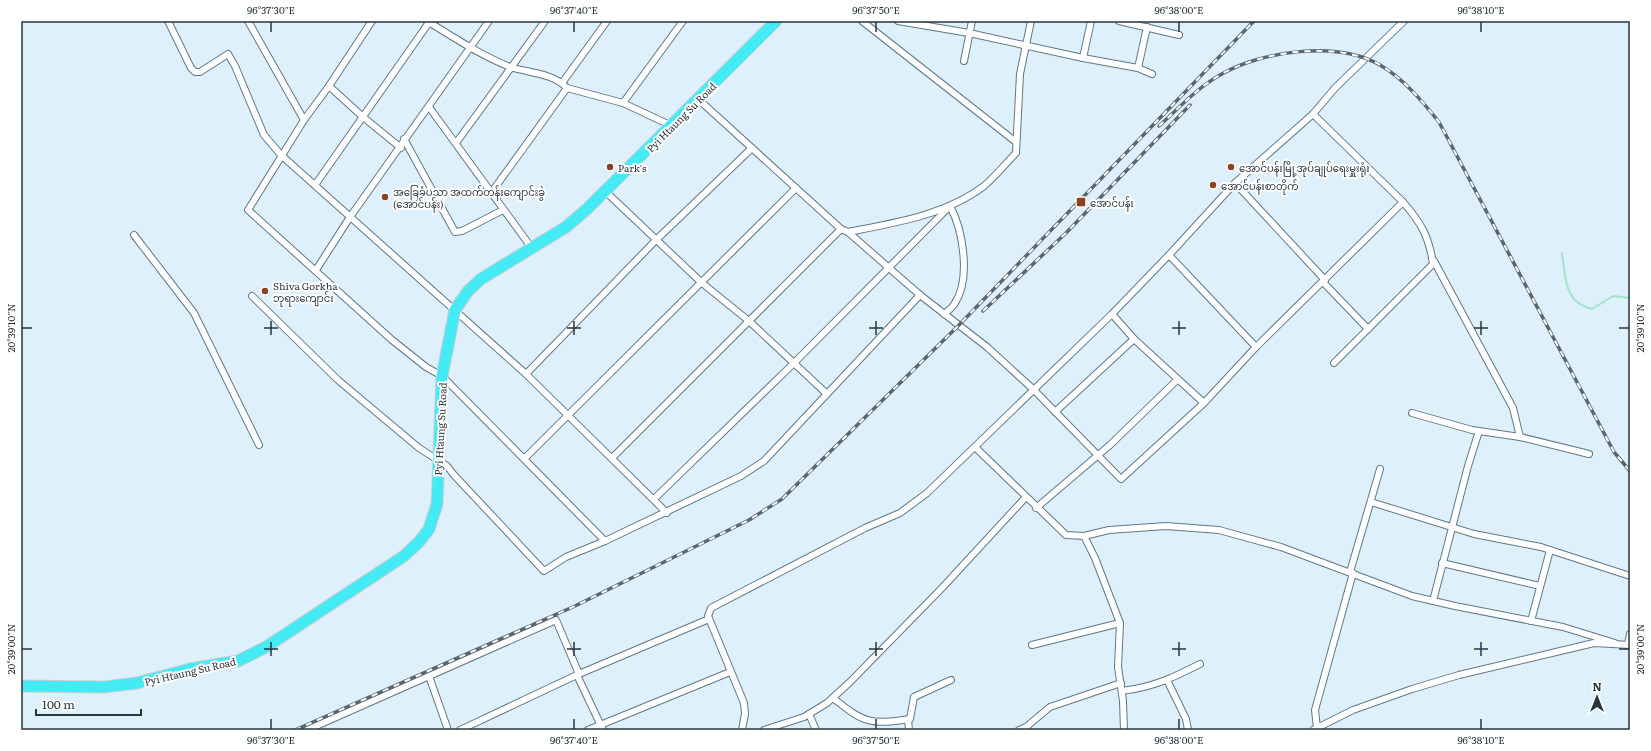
<svg xmlns="http://www.w3.org/2000/svg" width="1651" height="751" viewBox="0 0 1651 751" font-family="Literata,'Noto Sans Myanmar',serif">
  <style>
    .lines { fill: none; stroke-linecap: round; stroke-linejoin: round }
    .stream { stroke: #a4e3ca; stroke-width: 2 }
    .minor-casing { stroke: #5e7888; stroke-width: 8 }
    .trunk-casing { stroke: #cccfd0; stroke-width: 13 }
    .minor { stroke: #fff; stroke-width: 6 }
    .trunk { stroke: #44eaf4; stroke-width: 11 }
    .rail-casing { stroke: #59676f; stroke-width: 3.5 }
    .rail { stroke: #fff; stroke-width: 2; stroke-dasharray: 6; stroke-linecap: butt }
    .ticks { fill: none; stroke: #29353c; stroke-width: 1.5 }
    .poi-dot { fill: #8a4223; stroke: #fff; stroke-width: 1.5 }
    .labels { text-anchor: middle; dominant-baseline: central; stroke-width: 4; stroke-linejoin: round; paint-order: stroke }
    .street-label { font-size: 10px; fill: #29353c; stroke: #fff }
    .poi-label { font-size: 10px; fill: #29353c; stroke: #fff; text-anchor: start }
    .neatline { fill: none; stroke: #29353c; stroke-width: 1.5 }
    .ticks-label { font-size: 10px; text-anchor: middle; fill: #29353c }
  </style>
  <rect width="100%" height="100%" fill="#def0fb"/>
  <g class="lines">
    <path class="stream" d="M1562,253C1566,277 1563,302 1592,309L1613,296L1630,298"/>
    <g class="minor-casing">
      <g id="minor">
        <path d="M168,21L191,68L195,72H200L228,54L235,66L264,135L281,155L526,374L667,513"/>
        <path d="M248,21L304,120"/>
        <path d="M372,21L329,86L304,120L248,210L392,340L426,367L442,376L605,541"/>
        <path d="M427,21C455,38 480,55 510,67C529,73 553,73 567,88L623,103L672,126"/>
        <path d="M862,21L1016,142"/>
        <path d="M898,21L969,33L1083,58L1138,68L1152,74"/>
        <path d="M1119,21L1179,35"/>
        <path d="M1083,58L1091,21"/>
        <path d="M964,61L972,21"/>
        <path d="M1138,68L1147,27"/>
        <path d="M562,83L607,21"/>
        <path d="M329,86L363,117L401,148"/>
        <path d="M698,99L841,229L848,232L920,295L987,347L1033,389L1121,479L1204,403"/>
        <path d="M623,103L683,21"/>
        <path d="M429,107L531,247"/>
        <path d="M1313,114L1403,202C1421,223 1429,236 1433,264L1334,363"/>
        <path d="M404,139L455,232L462,231L503,210"/>
        <path d="M456,143L545,21"/>
        <path d="M1235,183L1325,280"/>
        <path d="M315,185L430,21"/>
        <path d="M606,192L702,283L749,321L827,394"/>
        <path d="M491,193L567,88"/>
        <path d="M848,232C894,223 946,215 984,186C996,176 1006,163 1016,153L1020,74L1031,21"/>
        <path d="M134,235L194,313L259,445"/>
        <path d="M1169,255L1256,347"/>
        <path d="M1434,261L1513,408L1520,437"/>
        <path d="M316,270L350,217L489,21"/>
        <path d="M1323,282L1368,329"/>
        <path d="M252,296L338,380L419,448L447,466L454,475L544,571L566,557L605,541L741,476L764,461L920,295"/>
        <path d="M1112,314L1134,339L1204,403L1256,347L1403,202"/>
        <path d="M526,374L656,240L752,148"/>
        <path d="M1055,412L1134,339"/>
        <path d="M1412,413L1472,430L1520,437L1589,454"/>
        <path d="M975,447L1066,535L1084,536L1109,530L1166,526L1219,530L1281,547L1412,596L1455,606L1563,627L1615,643"/>
        <path d="M612,458L841,229"/>
        <path d="M524,459L796,188"/>
        <path d="M654,499L794,363L950,206C963,230 971,278 955,303C953,307 948,311 944,314"/>
        <path d="M1371,502L1474,534L1541,547L1630,576"/>
        <path d="M1036,508L1110,445L1177,380"/>
        <path d="M1084,536L1095,558L1120,623L1118,667L1123,701L1124,730"/>
        <path d="M1442,563L1540,586"/>
        <path d="M1350,572L1380,469"/>
        <path d="M1433,601L1468,466L1479,431"/>
        <path d="M1531,621L1550,550"/>
        <path d="M1628,644L1630,634"/>
        <path d="M1032,645L1120,623"/>
        <path d="M577,675L603,730"/>
        <path d="M429,676L448,730"/>
        <path d="M1167,680L1186,719L1188,730"/>
        <path d="M1122,691C1154,687 1172,678 1200,664"/>
        <path d="M833,698C864,723 870,725 910,719L914,697L951,680"/>
        <path d="M809,714L816,730"/>
        <path d="M908,720L909,730"/>
        <path d="M1317,728L1315,710L1353,573"/>
        <path d="M307,730L556,620L579,674L709,619"/>
        <path d="M460,730L579,674"/>
        <path d="M588,730L730,672"/>
        <path d="M742,730L745,714L744,703L708,616L711,608L865,528L900,513L927,493L1112,314L1169,255L1235,183L1313,114L1335,88L1404,21"/>
        <path d="M764,730L804,717L827,703L850,682L942,588L1026,497"/>
        <path d="M1019,730L1026,727L1050,707L1121,683"/>
        <path d="M1313,730L1353,710L1412,689L1459,675L1594,643L1630,645"/>
      </g>
    </g>
    <g class="trunk-casing">
      <path id="trunk" d="M21,686L104,687L137,683L190,669L238,661L266,647L404,556L419,542L429,529L437,504L442,376L455,310L468,291L481,279L566,227L587,209L776,21"/>
    </g>
    <use href="#minor" class="minor"/>
    <use href="#trunk" class="trunk"/>
    <g class="rail-casing">
      <g id="rail">
        <path d="M1159,126C1178,109 1197,88 1220,75C1261,51 1337,40 1380,65C1404,79 1422,101 1439,122L1614,452L1630,471"/>
        <path d="M983,311L1066,233L1190,105"/>
        <path d="M295,730L575,606L749,520L782,499L958,326L1254,21"/>
      </g>
    </g>
    <use href="#rail" class="rail"/>
  </g>
  <path class="ticks" d="M271,22V32M574,22V32M876,22V32M1179,22V32M1481,22V32M271,321V335M574,321V335M876,321V335M1179,321V335M1481,321V335M22,328H32M264,328H278M567,328H581M869,328H883M1172,328H1186M1474,328H1488M1619,328H1629M271,642V656M574,642V656M876,642V656M1179,642V656M1481,642V656M22,649H32M264,649H278M567,649H581M869,649H883M1172,649H1186M1474,649H1488M1619,649H1629M271,719V729M574,719V729M876,719V729M1179,719V729M1481,719V729"/>
  <g class="poi-dot">
    <circle cx="610" cy="167" r="4"/>
    <circle cx="1231" cy="167" r="4"/>
    <circle cx="1213" cy="185" r="4"/>
    <circle cx="385" cy="197" r="4"/>
    <rect x="1076" y="197" width="10" height="10" rx="2"/>
    <circle cx="265" cy="291" r="4"/>
  </g>
  <g class="labels">
    <g class="street-label">
      <text transform="translate(681 117) rotate(-45)">Pyi Htaung Su Road</text>
      <text transform="translate(440 429) rotate(-87)">Pyi Htaung Su Road</text>
      <text transform="translate(190 671) rotate(-13)">Pyi Htaung Su Road</text>
    </g>
    <g class="poi-label">
      <text x="618" y="167">Park's</text>
      <text x="1239" y="167">အောင်ပန်းမြို့အုပ်ချုပ်ရေးမှူးရုံး</text>
      <text x="1221" y="185">အောင်ပန်းစာတိုက်</text>
      <text x="393" y="191">အခြေခံပညာ အထက်တန်းကျောင်းခွဲ<tspan x="393" dy="12">(အောင်ပန်း)</tspan></text>
      <text x="1090" y="202">အောင်ပန်း</text>
      <text x="273" y="285">Shiva Gorkha<tspan x="273" dy="12">ဘုရားကျောင်း</tspan></text>
    </g>
  </g>
  <rect width="1651" height="751" fill="none" stroke="#ffffff" stroke-width="44"/>
  <g transform="translate(1597 697)" stroke="#ffffff" stroke-width="3" paint-order="stroke">
  <path d="M0-3L7 15L0 10L-7 15Z" fill="#29353c"/>
  <text y="-6" font-size="11" font-weight="bold" text-anchor="middle" fill="#29353c">N</text>
  </g>
  <path d="M36 709v6h105v-6" fill="none" stroke="#29353c" stroke-width="2"/>
  <text x="42" y="709" font-size="12" fill="#29353c" stroke="#ffffff" stroke-width="3" paint-order="stroke">100 m</text>
  <rect x="22" y="22" width="1607" height="707" class="neatline"/>
  <g class="ticks-label">
    <text x="271" y="14">96°37'30"E</text>
    <text x="574" y="14">96°37'40"E</text>
    <text x="876" y="14">96°37'50"E</text>
    <text x="1179" y="14">96°38'00"E</text>
    <text x="1481" y="14">96°38'10"E</text>
    <text transform="translate(11 328) rotate(-90)" y="4">20°39'10"N</text>
    <text transform="translate(1640 328) rotate(-90)" y="4">20°39'10"N</text>
    <text transform="translate(11 649) rotate(-90)" y="4">20°39'00"N</text>
    <text transform="translate(1640 649) rotate(-90)" y="4">20°39'00"N</text>
    <text x="271" y="744">96°37'30"E</text>
    <text x="574" y="744">96°37'40"E</text>
    <text x="876" y="744">96°37'50"E</text>
    <text x="1179" y="744">96°38'00"E</text>
    <text x="1481" y="744">96°38'10"E</text>
  </g>
</svg>
